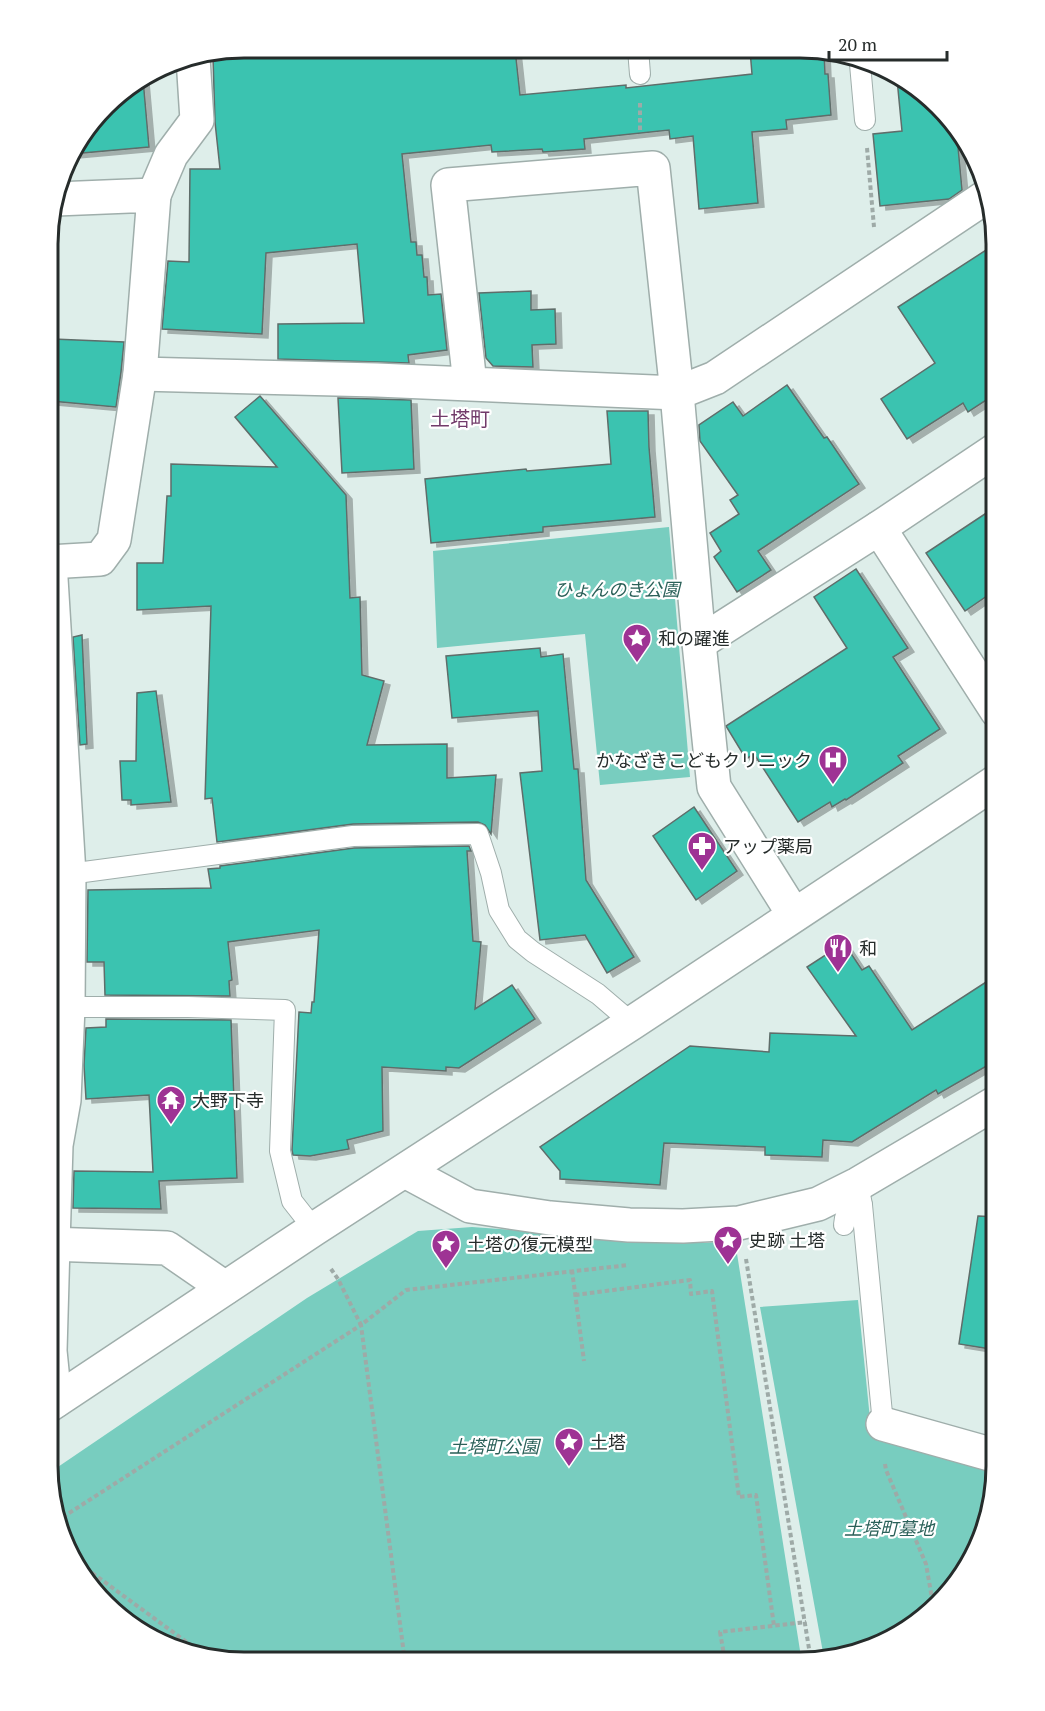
<svg xmlns="http://www.w3.org/2000/svg" width="1045" height="1711" viewBox="0 0 1045 1711" font-family="'PT Serif','Noto Sans JP',serif">
  <style>
    .green { fill: #78cdbf }
    .building { fill: #3ac3b0; stroke: #5f6d6a; stroke-width: 1.5; filter: url(#shadow) }
    .lines { fill: none; stroke-linecap: round; stroke-linejoin: round }
    .lane-casing { stroke: #9faeab; stroke-width: 22 }
    .street-casing { stroke: #9faeab; stroke-width: 36 }
    .secondary-casing { stroke: #9faeab; stroke-width: 36 }
    .path { stroke: #9eaaa7; stroke-width: 4; stroke-dasharray: 4.5 3; stroke-linecap: butt }
    .lane { stroke: #fff; stroke-width: 20 }
    .street { stroke: #fff; stroke-width: 33 }
    .secondary { stroke: #fff; stroke-width: 33 }
    .labels { text-anchor: middle; dominant-baseline: central; stroke-width: 4.5; stroke-linejoin: round; paint-order: stroke }
    .park-label { font-size: 18px; font-style: italic; fill: #2b6159; stroke: #fff }
    .poi-label { font-size: 18px; fill: #262c2b; stroke: #fff; text-anchor: start }
    .neighbourhood-label { font-size: 20px; fill: #713b6a; stroke: #fff }
    .rim { fill: none; stroke: #262c2b; stroke-width: 3 }
  </style>
  <defs>
    <filter id="shadow"><feDropShadow dx="6" dy="4" stdDeviation="0" flood-color="#0004"/></filter>
  </defs>
  <rect width="100%" height="100%" fill="#deeeea"/>
  <g class="green">
    <path d="M669,527L690,777L600,785L585,634L437,648L433,551Z"/>
    <path d="M472,1227L675,1242L701,1243L735,1241L802,1663L219,1661L124,1622L63,1542L49,1473L307,1298L418,1231Z"/>
    <path d="M858,1300L871,1429L992,1468L993,1498L986,1530L957,1586L876,1648L824,1658L760,1307Z"/>
  </g>
  <g class="building">
    <path d="M296,48L515,49L520,95L626,85V88L752,74L750,50H824L825,74H828L831,115L786,120L787,129L752,132L758,203L699,209L693,136L670,139L669,130L584,139L585,149L543,152L542,149L492,152L491,145L402,154L411,242H416L417,255H422L424,277H427L428,295L441,294L447,350L408,355L409,363L278,359V324L364,323L357,244L266,253L262,334L162,329L168,261L189,262L190,169H220L215,122L213,57Z"/>
    <path d="M143,79L149,147L71,154L115,97Z"/>
    <path d="M897,79L921,89L957,136L962,190L949,199L880,206L873,134L902,131Z"/>
    <path d="M997,243V393L968,412L963,403L907,439L881,399L935,363L898,307Z"/>
    <path d="M531,291V310L555,309L556,344L532,345L533,367L493,366L486,358L479,293Z"/>
    <path d="M53,339L124,342L121,372L116,407L51,401Z"/>
    <path d="M787,385L824,438L827,437L859,484L758,551L771,570L737,592L714,557L721,551L710,533L739,514L730,500L738,495L700,441L699,425L733,402L743,416Z"/>
    <path d="M260,396L346,495L350,598L360,597L362,675L384,681L367,745L447,744V778L496,775L491,834L485,825L478,822L353,824L217,842L212,798L205,799L211,606L137,610V563H163L167,496H171V464L277,467L235,417Z"/>
    <path d="M338,398L411,400L414,469L342,473Z"/>
    <path d="M607,411H648L649,447L655,517L543,527V532L431,543L425,479L526,469L527,471L611,464Z"/>
    <path d="M997,506V589L965,611L926,553Z"/>
    <path d="M856,569L908,648L893,657L940,729L898,756L903,763L846,800L845,799L832,807L830,802L798,822L754,754L746,759L726,726L847,648L814,597Z"/>
    <path d="M82,635L87,744L80,745L73,637Z"/>
    <path d="M540,648L541,657L563,654L574,769H578L586,880L634,957L607,973L585,935L540,940L520,773L542,771L538,711L452,718L446,656Z"/>
    <path d="M156,691L171,802L131,805V800H122L120,761H136L137,693Z"/>
    <path d="M694,807L737,871L696,900L653,836Z"/>
    <path d="M469,846L471,851H467L473,941L481,942L475,1009L512,985L535,1019L459,1068L446,1067V1071L382,1067L383,1131L347,1140L349,1149L310,1156L293,1155L292,1150L299,1012L311,1013L312,1002H314L319,930L228,942L232,980L229,981L230,996L105,995L104,962H87L88,890L211,888L208,869L220,868V866L354,848Z"/>
    <path d="M844,943L862,970L869,966L912,1030L997,975V1060L938,1094L936,1090L852,1142L823,1140L822,1157L765,1155V1147L664,1143L660,1185L560,1179V1171L540,1147L690,1046L769,1052L770,1033L856,1036L807,967Z"/>
    <path d="M106,1019L231,1020L237,1178L159,1181L161,1209L73,1208L74,1171L153,1172L149,1095L86,1099L84,1065L86,1028L106,1027Z"/>
    <path d="M978,1216L997,1217V1350L959,1344Z"/>
  </g>
  <g class="lines">
    <g class="lane-casing">
      <g id="lane">
        <path d="M638,49L640,74"/>
        <path d="M860,64L865,120"/>
        <path d="M69,874L353,836L478,834L491,873L499,910L517,939L533,952L598,994L632,1023"/>
        <path d="M68,1007H188L285,1010L280,1151L292,1201L314,1229"/>
        <path d="M858,1184L862,1205L883,1424"/>
        <path d="M844,1225L845,1218L862,1205"/>
      </g>
    </g>
    <g class="street-casing">
      <g id="street">
        <path d="M154,195L171,155L197,120L193,58"/>
        <path d="M140,374L377,380L677,393L653,168L448,185L470,384"/>
        <path d="M49,562L100,559L114,540L140,374L154,195L56,199"/>
        <path d="M50,562L69,874L68,1007L64,1100L56,1145L53,1244L50,1351L55,1401"/>
        <path d="M699,643L879,528L997,449"/>
        <path d="M794,915L714,787L699,643L677,393L715,378L987,196"/>
        <path d="M883,1424L997,1456"/>
      </g>
    </g>
    <g class="secondary-casing">
      <g id="secondary">
        <path d="M879,528L997,711"/>
        <path d="M405,1171L470,1206L550,1218L629,1225L683,1226L739,1223L818,1204L858,1184L997,1102"/>
        <path d="M48,1244L167,1248L225,1288"/>
        <path d="M48,1406L314,1229L632,1023L997,781"/>
      </g>
    </g>
    <g class="path">
      <path d="M640,103V132"/>
      <path d="M867,148L874,227"/>
      <path d="M746,1259L811,1661"/>
      <path d="M331,1269L338,1279L361,1325L406,1290L629,1265"/>
      <path d="M572,1270L584,1361"/>
      <path d="M575,1295L690,1280L691,1294L712,1291L739,1497L756,1495L774,1626"/>
      <path d="M885,1464L886,1470L926,1564L933,1604"/>
      <path d="M67,1547L63,1517L361,1325L405,1662"/>
      <path d="M80,1564L207,1657"/>
      <path d="M661,1663L724,1655L720,1632L806,1622"/>
    </g>
    <use href="#lane" class="lane"/>
    <use href="#street" class="street"/>
    <use href="#secondary" class="secondary"/>
  </g>
  <defs>
    <g id="sight-pin" transform="scale(1.5)"><path d="M0 17L-7.5 6A9.5 9.5 0 1 1 7.5 6Z" fill="#9e3394" stroke="#fff"/><path d="M0-6L1.8-2.2L6-1.7L2.9 1.2L3.7 5.4L0 3.3L-3.7 5.4L-2.9 1.2L-6-1.7L-1.8-2.2Z" fill="#fff"/></g>
    <g id="hospital-pin" transform="scale(1.5)"><path d="M0 17L-7.5 6A9.5 9.5 0 1 1 7.5 6Z" fill="#9e3394" stroke="#fff"/><path d="M-5-5h3v3.5h4V-5h3V5h-3V1.5h-4V5h-3Z" fill="#fff"/></g>
    <g id="pharmacy-pin" transform="scale(1.5)"><path d="M0 17L-7.5 6A9.5 9.5 0 1 1 7.5 6Z" fill="#9e3394" stroke="#fff"/><path d="M-2-6h4v4h4v4h-4v4h-4v-4h-4v-4h4Z" fill="#fff"/></g>
    <g id="restaurant-pin" transform="scale(1.5)"><path d="M0 17L-7.5 6A9.5 9.5 0 1 1 7.5 6Z" fill="#9e3394" stroke="#fff"/><path d="M-5-6h1v4h1v-4h1v4h1v-4h1v5L-1.5 .5V6h-2V.5L-5-1ZM5-6V6H3V1.5H1.5Q1.5-4 5-6Z" fill="#fff"/></g>
    <g id="temple-pin" transform="scale(1.5)"><path d="M0 17L-7.5 6A9.5 9.5 0 1 1 7.5 6Z" fill="#9e3394" stroke="#fff"/><path d="M0-6L5-2H3V0L6.5 2.5H4V6H1.5V3h-3V6H-4V2.5H-6.5L-3 0V-2H-5Z" fill="#fff"/></g>
  </defs>
  <g fill-rule="evenodd">
    <use href="#sight-pin" x="637" y="638"/>
    <use href="#hospital-pin" x="833" y="760"/>
    <use href="#pharmacy-pin" x="702" y="846"/>
    <use href="#restaurant-pin" x="838" y="948"/>
    <use href="#temple-pin" x="171" y="1100"/>
    <use href="#sight-pin" x="728" y="1240"/>
    <use href="#sight-pin" x="446" y="1244"/>
    <use href="#sight-pin" x="569" y="1442"/>
  </g>
  <g class="labels">
    <g class="park-label">
      <text x="617" y="589">ひょんのき公園</text>
      <text x="494" y="1446">土塔町公園</text>
      <text x="889" y="1528">土塔町墓地</text>
    </g>
    <g class="poi-label">
      <text x="658" y="638">和の躍進</text>
      <text x="812" y="760" text-anchor="end">かなざきこどもクリニック</text>
      <text x="723" y="846">アップ薬局</text>
      <text x="859" y="948">和</text>
      <text x="192" y="1100">大野下寺</text>
      <text x="749" y="1240">史跡 土塔</text>
      <text x="467" y="1244">土塔の復元模型</text>
      <text x="590" y="1442">土塔</text>
    </g>
    <g class="neighbourhood-label">
      <text x="460" y="418">土塔町</text>
    </g>
  </g>
  <path d="M0 0H1045V1711H0ZM244 58H800A186 186 0 0 1 986 244V1466A186 186 0 0 1 800 1652H244A186 186 0 0 1 58 1466V244A186 186 0 0 1 244 58Z" fill="#fff" fill-rule="evenodd"/>
  <path class="rim" d="M244 58H800A186 186 0 0 1 986 244V1466A186 186 0 0 1 800 1652H244A186 186 0 0 1 58 1466V244A186 186 0 0 1 244 58Z"/>
  <path d="M829 51v9h118v-9" fill="none" stroke="#262c2b" stroke-width="3"/>
  <text x="838" y="51" font-size="18" fill="#262c2b" stroke="#ffffff" stroke-width="4.5" paint-order="stroke">20 m</text>
</svg>
